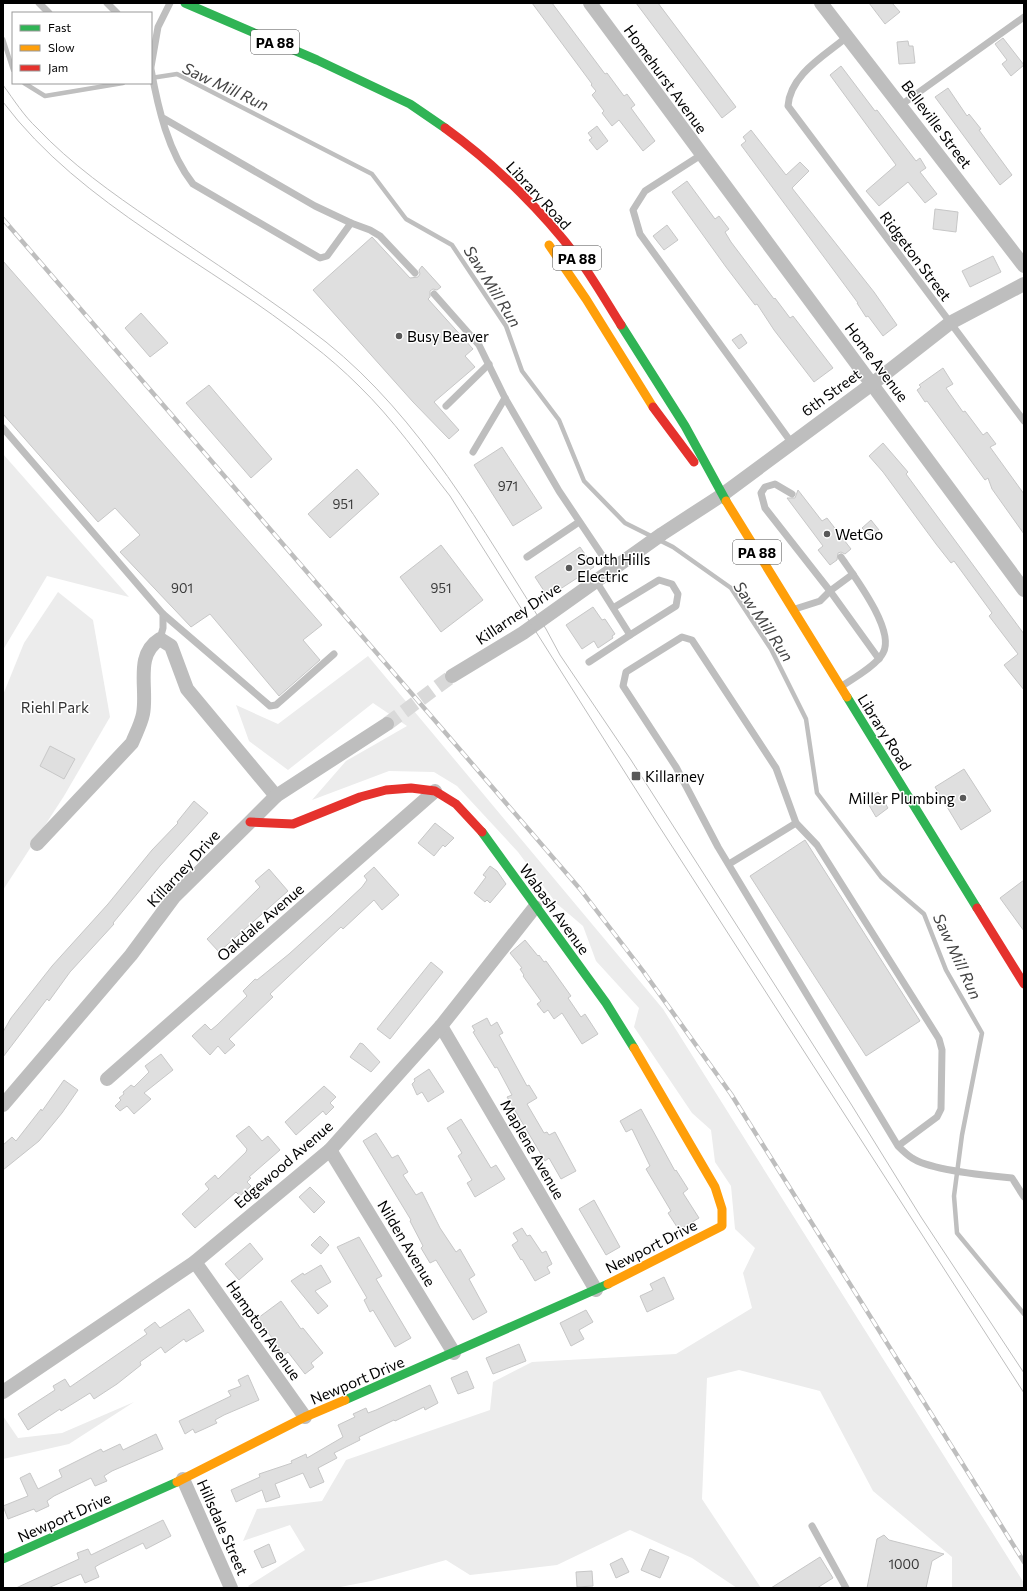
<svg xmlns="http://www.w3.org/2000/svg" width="1027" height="1591" viewBox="0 0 1027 1591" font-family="Commissioner,sans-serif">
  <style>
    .green { fill: #ececec }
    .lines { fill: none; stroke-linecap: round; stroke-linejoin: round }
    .stream { stroke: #bfbfbf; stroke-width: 4.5 }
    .building { fill: #dfdfdf; stroke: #c7c7c7 }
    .street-tunnel { stroke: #d9d9d9; stroke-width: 14; stroke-dasharray: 14 7; stroke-linecap: butt }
    .lane { stroke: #bebebe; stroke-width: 7 }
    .street { stroke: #bebebe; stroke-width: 14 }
    .fast { stroke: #30b455; stroke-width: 9 }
    .slow { stroke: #ff9f0a; stroke-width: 9 }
    .jam { stroke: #e5322d; stroke-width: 9 }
    .tram { stroke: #bebebe; stroke-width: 1 }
    .rail-casing { stroke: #bebebe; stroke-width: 4.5 }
    .rail { stroke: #fff; stroke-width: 3; stroke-dasharray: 9; stroke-linecap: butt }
    .poi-dot { fill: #595959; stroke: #fff; stroke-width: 1.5 }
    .labels { text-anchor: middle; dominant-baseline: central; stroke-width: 3; stroke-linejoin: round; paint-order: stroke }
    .number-label { font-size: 13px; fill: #383838 }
    .shield { fill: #fff; stroke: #4c4c4c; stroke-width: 1 }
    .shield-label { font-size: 14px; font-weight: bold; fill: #000 }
    .street-label { font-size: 15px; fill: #000; stroke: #fff }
    .poi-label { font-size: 15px; fill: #000; stroke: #fff; text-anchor: start }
    .park-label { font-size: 15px; fill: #333; stroke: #fff }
    .water-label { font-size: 16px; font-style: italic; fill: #444; stroke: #fff }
  </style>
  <rect width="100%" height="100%" fill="#fff"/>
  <g class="green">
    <path d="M3,454L129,597L47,576L3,650Z"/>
    <path d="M58,592L93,620L110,717L64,796L3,890V695L24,643Z"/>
    <path d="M368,656L663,1009L1024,1583V1588H952V1557L873,1491L820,1391L739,1370L707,1378L702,1499L761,1588H737L692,1558L630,1530L557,1565L470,1575L446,1560L371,1581L335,1588H250L248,1586L305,1550L290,1525L243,1541L257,1509L322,1501L346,1460L490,1410L493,1382L532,1362L676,1354L752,1308L743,1273L755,1248L735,1229L731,1186L715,1162L711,1130L692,1113L634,1027L639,1008L596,961L583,926L556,903L518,852L457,786L434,772L389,771L312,800L346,761L407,726L373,703L288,770L249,741L236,705L278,724Z"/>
    <path d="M134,1402L69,1444L3,1459V1416L18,1438L62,1433Z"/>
  </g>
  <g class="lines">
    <g class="stream">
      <path d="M3,39L13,70"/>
      <path d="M151,78L177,74L372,174L406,219L452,245L506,326L522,371L559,420L584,481L625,523L673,547L731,588L771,649L806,719L817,793L881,877L924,914L946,970L982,1033L962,1135L954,1196L957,1233L1024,1314"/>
      <path d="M24,83L45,96L123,83"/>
    </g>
  </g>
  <g class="building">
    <path d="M532,3H552L605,74L607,73L624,96L627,94L635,105L631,108L655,141L643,151L619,120L612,126L602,113L604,111L592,95L596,91L591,85L592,84Z"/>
    <path d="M636,3H658L736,107L722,118Z"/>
    <path d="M869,3H892L900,12L885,24Z"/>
    <path d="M1003,38L1024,65L1011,76L1002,64L1007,60L995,44Z"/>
    <path d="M908,41L909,46H913L915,63L899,64L897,42Z"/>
    <path d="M841,66L875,111L877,110L916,161L920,158L926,168L920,172L937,194L925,203L908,182L879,206L866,191L896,165L830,75Z"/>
    <path d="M948,88L967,116L969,114L981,129L979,130L1012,175L1000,185L935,97Z"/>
    <path d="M597,126L608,141L597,150L589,140L592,138L588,133Z"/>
    <path d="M751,130L786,175L800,162L809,171L792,188L874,292L897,325L883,336L868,316L866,317L857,303H858L741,145L746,141L743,137Z"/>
    <path d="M687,181L715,219L719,216L729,229L725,232L731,242L774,299L775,298L790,318L793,316L833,368L814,382L774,330L757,304L755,305L726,267L672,192Z"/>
    <path d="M935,209L958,212L956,232L933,229Z"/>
    <path d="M667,225L678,240L664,250L653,236Z"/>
    <path d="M372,237L410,278L418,277L420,274L419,270L422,266L441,287L437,290L433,289L430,291V297L428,299L473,349L465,356L475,367L434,402L459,430L449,439L413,402L313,290Z"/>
    <path d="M993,256L1001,272L970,287L962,271Z"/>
    <path d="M3,261L322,625L303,640L320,660L279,696L210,614L191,627L120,552L140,535L115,508L98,522L3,414Z"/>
    <path d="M141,313L168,343L150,357L125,328Z"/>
    <path d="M741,334L747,343L739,349L732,340Z"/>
    <path d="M943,368L953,384L946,388L963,412L965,411L983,435L987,432L996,444L990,447L1024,494V534L992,489L988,478L985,480L927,401L925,402L917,390L921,387L919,385Z"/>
    <path d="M209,385L272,459L251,478L186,403Z"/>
    <path d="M883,443L908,472L906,474L1024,634V690L1004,665L1018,654L989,616L992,613L954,561L951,563L936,544L883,472L869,456Z"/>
    <path d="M502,447L542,508L513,526L474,465Z"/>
    <path d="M357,469L379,494L330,538L308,514Z"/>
    <path d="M798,490L822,521L827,518L851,549L845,554L841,552L838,553L837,560L830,565L818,550L823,546L787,498H795Z"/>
    <path d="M871,520L879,530L871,537L862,528Z"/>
    <path d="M441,545L483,600L441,632L400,577Z"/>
    <path d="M580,547L594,567L548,597L535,577Z"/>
    <path d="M593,607L602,620L605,619L615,634L612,636L613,638L598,648L594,641L582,649L566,625Z"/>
    <path d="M50,746L75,759L64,779L40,766Z"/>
    <path d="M964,769L991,811L961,830L935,787Z"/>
    <path d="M878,792L888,808L876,817L866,800Z"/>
    <path d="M194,801L208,813L160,866L113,923L114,924L70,972L49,1001L47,999L3,1057V1032L11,1018L52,966L108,904L152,850L178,823L177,822Z"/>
    <path d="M435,823L454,838L445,847L443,845L434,856L418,843Z"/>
    <path d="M805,840L920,1021L866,1056L750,876Z"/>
    <path d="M490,866L497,871L506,884L490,903L487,900L485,902L474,893L486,877L483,875Z"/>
    <path d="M374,867L399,895L382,910L374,900L343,929L341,927L270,994L273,997L229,1039L235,1045L225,1054L218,1046L210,1055L192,1036L205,1024L211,1030L217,1025L247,996L243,991L255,979L257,980L289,954L331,916L362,887L367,880L364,876Z"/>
    <path d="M269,869L288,891L219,952L207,939L260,887L255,881Z"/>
    <path d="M1024,880V931L1000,898Z"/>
    <path d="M525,940L538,956L539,955L544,962L546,961L571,996L568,998L581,1017L585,1014L598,1034L582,1044L562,1013L554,1019L548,1010L544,1013L537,1004L541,1001L523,976L524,975L520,969L522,968L510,953Z"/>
    <path d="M431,962L443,972L390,1039L377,1029Z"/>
    <path d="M487,1018L491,1026L497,1022L503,1033L499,1035L527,1086L529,1085L537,1098L527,1104L544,1133L547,1132L549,1135L555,1132L576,1171L561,1179L549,1158L545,1161L507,1097L512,1095L497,1067L495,1068L473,1032L475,1031L472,1026Z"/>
    <path d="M360,1043L363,1044L380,1062L371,1072L350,1057Z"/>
    <path d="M161,1054L173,1070L144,1093L151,1099L134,1114L127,1106L120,1111L115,1106L121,1100L119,1098L124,1094L123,1092L131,1085L134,1087L149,1072L145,1066Z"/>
    <path d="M429,1069L444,1092L428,1102L422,1092L417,1095L412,1084L415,1081L414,1079Z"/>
    <path d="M64,1080L78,1090L62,1113L39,1141L3,1170V1145L12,1137L16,1141L41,1109L42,1111Z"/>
    <path d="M324,1086L336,1097L330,1103L334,1107L326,1115L323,1111L296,1135L285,1122Z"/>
    <path d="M641,1109L675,1171L676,1170L688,1189L683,1193L699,1218L679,1230L668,1213L671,1211L646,1169L650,1166L632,1129L626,1132L620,1121Z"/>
    <path d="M461,1119L491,1168L496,1165L505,1179L475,1197L467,1183L472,1180L458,1156L462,1153L447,1128Z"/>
    <path d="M249,1126L262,1141L268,1136L280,1150L249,1177L251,1178L247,1182L251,1186L240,1196L236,1192L195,1228L182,1214L209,1189L205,1184L215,1175L218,1179L246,1152L247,1149L236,1136Z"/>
    <path d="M376,1133L392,1158L398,1155L408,1172L403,1175L416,1195L422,1192L440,1228L456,1252L460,1249L475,1275L469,1279L487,1312L473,1320L436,1260L430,1263L421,1248L423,1246L410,1221L411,1220L363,1141Z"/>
    <path d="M310,1187L325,1202L314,1213L299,1197Z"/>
    <path d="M594,1200L620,1247L606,1255L579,1209Z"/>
    <path d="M522,1228L527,1236L530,1235L542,1253L546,1251L552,1264L547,1267L550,1273L535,1281L522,1259L521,1260L512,1245L518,1241L513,1233Z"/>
    <path d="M320,1236L329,1245L321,1254L311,1245Z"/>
    <path d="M359,1237L382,1276L376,1279L411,1338L395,1347L373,1310L370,1312L364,1300L367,1298L337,1247Z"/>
    <path d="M250,1243L263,1259L239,1280L225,1264Z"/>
    <path d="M321,1265L331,1282L315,1291L328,1306L318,1314L291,1281L303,1273L304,1275Z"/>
    <path d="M664,1277L674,1299L647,1312L640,1296L653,1290L650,1284Z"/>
    <path d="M281,1301L301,1329L303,1328L323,1353L311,1363L314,1367L305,1374L288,1352L284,1355L258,1318Z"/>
    <path d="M189,1309L204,1331L186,1342L184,1339L165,1353L161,1347L140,1362L141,1365L117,1384L94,1399L90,1393L61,1411L60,1409L28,1430L18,1414L55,1390L53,1386L65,1379L70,1387L147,1334L144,1330L155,1322L160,1328Z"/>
    <path d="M586,1310L593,1322L579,1330L584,1339L571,1346L560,1323Z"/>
    <path d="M519,1344L526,1361L493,1374L486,1358Z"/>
    <path d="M467,1371L474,1388L458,1394L451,1378Z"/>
    <path d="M248,1375L259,1400L224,1415L215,1420L217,1423L204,1429L195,1433L193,1429L185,1434L179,1421L231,1396L228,1391L241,1386L238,1380Z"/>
    <path d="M430,1385L438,1403L425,1410L424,1407L395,1421L394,1420L359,1437L360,1440L334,1453L337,1458L318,1468L324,1482L310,1488L303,1473L275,1484L280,1497L266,1502L262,1490L236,1502L231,1490L260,1477L259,1474L292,1463L291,1461L306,1454L307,1458L343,1437L338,1425L355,1417L353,1414L366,1408L368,1413L376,1410Z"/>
    <path d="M156,1434L163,1449L112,1471L104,1476L107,1481L95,1486L91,1478L54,1496L47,1501L49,1506L36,1512L34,1509L8,1519L3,1506L28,1496L20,1478L30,1473L38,1489L62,1477L59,1470L101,1449L103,1452L120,1444L123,1450Z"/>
    <path d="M163,1520L171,1536L146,1549L143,1543L100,1564L95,1567L99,1577L85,1583L81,1574L48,1588H16L79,1559L77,1553L88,1549L91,1555Z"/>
    <path d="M884,1535L889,1540L944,1554L932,1561L926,1588H867L877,1539Z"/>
    <path d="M269,1544L276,1562L262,1568L254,1551Z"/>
    <path d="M650,1549L669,1557L660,1578L641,1570Z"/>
    <path d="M820,1557L833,1578L817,1588H771Z"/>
    <path d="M622,1558L629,1572L616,1578L610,1564Z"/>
    <path d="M592,1571L593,1586L577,1587L576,1572Z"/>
  </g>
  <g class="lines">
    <path class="street-tunnel" d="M387,724L452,676"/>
    <g class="lane">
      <path d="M39,3L49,13"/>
      <path d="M107,3L117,13"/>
      <path d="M848,36C826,55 790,74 788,106L1024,421"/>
      <path d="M151,67L158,27L170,3"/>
      <path d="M151,69C158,108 168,152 193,184L320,258L327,256L351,223L315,206L163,118"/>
      <path d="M901,105L1024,17"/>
      <path d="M701,155L645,191L633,210L640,234L791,442"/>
      <path d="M351,223L370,230L380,236L415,273"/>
      <path d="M434,294L479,345L505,398L559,491L612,570"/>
      <path d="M446,406L489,364"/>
      <path d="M3,428L163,614V628L160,639"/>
      <path d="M473,452L505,398"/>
      <path d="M792,494L775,484L765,487L761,493L765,508L830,591L879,659"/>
      <path d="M527,557L579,522"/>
      <path d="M841,557C854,576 896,631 883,653C877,665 854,678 842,686"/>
      <path d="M596,581L630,635L676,606L678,594L672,584L659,580L613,608"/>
      <path d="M795,609L820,601L830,591L853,574"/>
      <path d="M163,614L270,706L276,705L334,654"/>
      <path d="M589,662L630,635"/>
      <path d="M729,864L796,823"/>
      <path d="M898,1146L937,1117L941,1109L942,1050L939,1039L817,845L796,823L776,768L692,640L682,637L626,672L623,686L676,767L718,847L898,1146C902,1150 907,1155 912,1158C930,1170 990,1176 1012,1178L1024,1197"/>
      <path d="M812,1526L846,1588"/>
    </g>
    <g class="street">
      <path d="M590,3L1024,590"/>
      <path d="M821,3L1024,266"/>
      <path d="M452,676L523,633L662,534L722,495L872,384L950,323L1024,284"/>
      <path d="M37,844L132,743C136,733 141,724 143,714C148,688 134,655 160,639L171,646L187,689L276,796"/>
      <path d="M441,1026L596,1290"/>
      <path d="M107,1079L435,791"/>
      <path d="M3,1105L131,955L174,897L250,822L276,796L387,724"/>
      <path d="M330,1150L454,1353"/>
      <path d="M195,1262L305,1417"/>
      <path d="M3,1392L195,1262L330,1150L441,1026L535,907"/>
      <path d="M183,1479L231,1588"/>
    </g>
    <g class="fast">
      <path d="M185,3L317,60L410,104L445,128"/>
      <path d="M621,325L685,426L726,501"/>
      <path d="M847,697L977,908"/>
      <path d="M482,832L606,1003L634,1048"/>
      <path d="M345,1400L608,1284"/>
      <path d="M3,1559L177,1482"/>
    </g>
    <g class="slow">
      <path d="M549,245L586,299L653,407"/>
      <path d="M726,501L847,697"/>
      <path d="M608,1284L722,1226V1209L715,1187L634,1048"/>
      <path d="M177,1482L305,1417L345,1400"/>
    </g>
    <g class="jam">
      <path d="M445,128C496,165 549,217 585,268C598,287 609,306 621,325"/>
      <path d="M653,407L694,462"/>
      <path d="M250,822L293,824L360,797L386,790L411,788L435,791L456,804L482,832"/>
      <path d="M977,908L1024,984"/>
    </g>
    <g class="tram">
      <path d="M3,85C14,100 24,116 37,128C71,164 112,193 153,221C211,261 271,299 326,342C421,418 482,529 546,629L560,655L631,760L851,1104L921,1217L1024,1373"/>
      <path d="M3,102C82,207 211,263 311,344C328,357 344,371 359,386C393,419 421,459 450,496L657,823L1024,1393"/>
    </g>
    <g class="rail-casing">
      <path id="rail" d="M3,219L580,889L643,971L731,1094L1024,1562"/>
    </g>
    <use href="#rail" class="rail"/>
  </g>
  <g class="poi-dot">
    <circle cx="399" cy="336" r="4"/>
    <circle cx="827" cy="534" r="4"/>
    <circle cx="569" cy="568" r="4"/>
    <rect x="631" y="771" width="10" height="10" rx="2"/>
    <circle cx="963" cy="798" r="4"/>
  </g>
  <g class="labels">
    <g class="number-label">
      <text x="508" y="486">971</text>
      <text x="343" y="504">951</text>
      <text x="182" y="588">901</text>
      <text x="441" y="588">951</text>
      <text x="904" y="1564">1000</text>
    </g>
    <g class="shield">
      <rect x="251" y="30" width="48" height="24" rx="3"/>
      <rect x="553" y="246" width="48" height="24" rx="3"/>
      <rect x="733" y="540" width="48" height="24" rx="3"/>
    </g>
    <g class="shield-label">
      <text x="275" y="42">PA 88</text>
      <text x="577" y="258">PA 88</text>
      <text x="757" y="552">PA 88</text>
    </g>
    <g class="street-label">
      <text transform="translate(666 79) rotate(54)">Homehurst Avenue</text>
      <text transform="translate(937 124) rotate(53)">Belleville Street</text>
      <text transform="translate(539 195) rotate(47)">Library Road</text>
      <text transform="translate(916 256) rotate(53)">Ridgeton Street</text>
      <text transform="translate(877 362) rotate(53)">Home Avenue</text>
      <text transform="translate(831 392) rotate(-36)">6th Street</text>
      <text transform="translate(518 613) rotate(-34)">Killarney Drive</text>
      <text transform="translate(885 732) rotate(58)">Library Road</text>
      <text transform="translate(183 868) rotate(-47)">Killarney Drive</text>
      <text transform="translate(555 909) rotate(54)">Wabash Avenue</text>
      <text transform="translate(260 922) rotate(-41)">Oakdale Avenue</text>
      <text transform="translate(533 1149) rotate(60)">Maplene Avenue</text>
      <text transform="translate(283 1164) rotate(-41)">Edgewood Avenue</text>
      <text transform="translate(407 1243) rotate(59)">Nilden Avenue</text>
      <text transform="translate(651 1246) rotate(-27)">Newport Drive</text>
      <text transform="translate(264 1330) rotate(55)">Hampton Avenue</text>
      <text transform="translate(357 1380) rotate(-23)">Newport Drive</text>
      <text transform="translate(64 1517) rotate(-24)">Newport Drive</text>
      <text transform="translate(223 1527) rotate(66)">Hillsdale Street</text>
    </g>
    <g class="poi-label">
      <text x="407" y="336">Busy Beaver</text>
      <text x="835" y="534">WetGo</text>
      <text x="577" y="559">South Hills<tspan x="577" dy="17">Electric</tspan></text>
      <text x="645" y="776">Killarney</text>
      <text x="955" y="798" text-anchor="end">Miller Plumbing</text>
    </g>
    <g class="park-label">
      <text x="55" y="707">Riehl Park</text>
    </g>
    <g class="water-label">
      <text transform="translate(226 86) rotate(25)">Saw Mill Run</text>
      <text transform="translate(493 286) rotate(58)">Saw Mill Run</text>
      <text transform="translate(764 621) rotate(56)">Saw Mill Run</text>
      <text transform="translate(958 956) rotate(65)">Saw Mill Run</text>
    </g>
  </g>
  <rect width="1027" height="1591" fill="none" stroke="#000000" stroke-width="8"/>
  <rect x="12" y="12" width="140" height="72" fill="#ffffff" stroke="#999999"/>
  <rect x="20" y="25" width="20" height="6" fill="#30b455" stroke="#999999"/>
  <text x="48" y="32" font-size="12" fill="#000000">Fast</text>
  <rect x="20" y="45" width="20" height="6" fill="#ff9f0a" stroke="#999999"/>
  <text x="48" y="52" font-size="12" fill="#000000">Slow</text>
  <rect x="20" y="65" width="20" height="6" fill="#e5322d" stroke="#999999"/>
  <text x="48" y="72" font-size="12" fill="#000000">Jam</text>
</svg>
